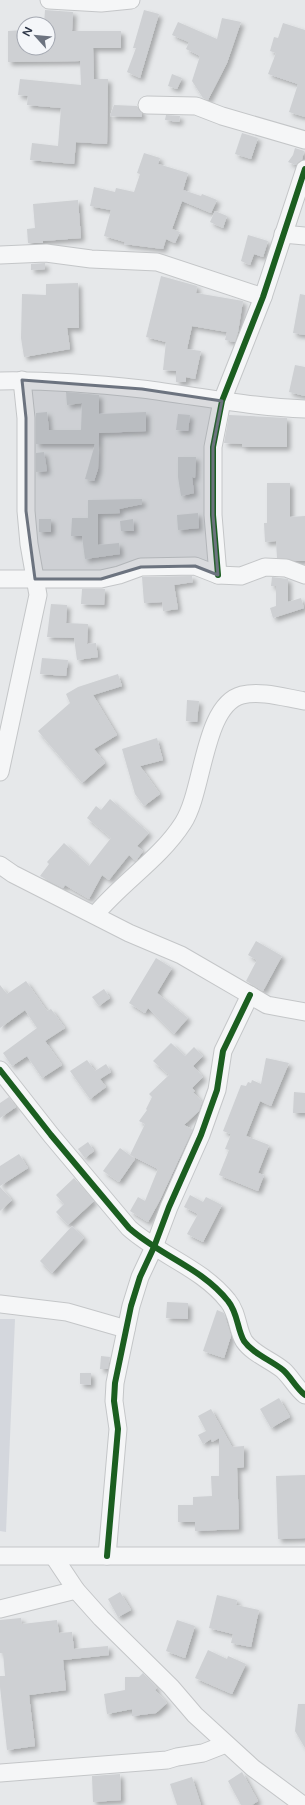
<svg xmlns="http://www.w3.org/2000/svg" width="305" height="1805" viewBox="0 0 305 1805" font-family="'Varela Round',sans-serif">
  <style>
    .built { fill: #d4d7dd }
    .building { fill: #ced0d3; filter: url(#shadow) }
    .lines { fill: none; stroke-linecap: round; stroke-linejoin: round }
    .minor-casing { stroke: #c4c6c8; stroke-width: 19 }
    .minor { stroke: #f5f6f7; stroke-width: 17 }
    .cycleway-casing { stroke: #f4f6f9; stroke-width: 8 }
    .cycleway { stroke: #1b5e20; stroke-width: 6 }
    .marked { fill: #6c737f; fill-opacity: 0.2; stroke: #6c737f; stroke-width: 3; stroke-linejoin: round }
  </style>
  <defs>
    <filter id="shadow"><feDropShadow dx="3.5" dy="3.5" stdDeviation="2" flood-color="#0004"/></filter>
  </defs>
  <rect width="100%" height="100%" fill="#e6e8ea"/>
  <path class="built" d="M0,1319H15L6,1532L0,1531Z"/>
  <g class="building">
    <path d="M45,10L73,12L72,31H121V48H93L94,79H108L107,144L76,142L74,164L30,160L32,143L58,146L61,108L27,105L28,96L18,95L20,79L81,85L80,61L8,62V31L24,30V48H48V24H44Z"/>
    <path d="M144,10L159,14L140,78L127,72L136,48H133Z"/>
    <path d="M222,18L241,22L227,63L208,100L203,98L192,81L200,56L186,49L189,42L172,35L178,22L217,39Z"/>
    <path d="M283,23L305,30V117L289,112L298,84L268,74L276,53L270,51L274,37L278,38Z"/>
    <path d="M172,74L182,78L177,89L168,86Z"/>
    <path d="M114,105L137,106L142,113V117L110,116Z"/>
    <path d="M166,115L180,116L179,122L165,120Z"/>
    <path d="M242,133L258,138L251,159L235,154Z"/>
    <path d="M295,148L304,151L302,160L296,165L288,162L293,155Z"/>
    <path d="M144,153L160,158L158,164L188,173L183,190L201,196L202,194L217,200L211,213L182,201L172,229L180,232L175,243L166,239L163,249L124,244L125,242L104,236L111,210L90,206L94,187L115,192L116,188L134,192L140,174L137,173Z"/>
    <path d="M78,200L81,238L43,241V243H28L27,229L35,228L33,204Z"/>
    <path d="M215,211L227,216L223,228L210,222Z"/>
    <path d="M248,235L268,241L263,257L254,254L250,265L241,261Z"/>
    <path d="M45,263V269L31,270V264Z"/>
    <path d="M161,276L197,286L196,293L243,301L238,332L235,342L225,340L227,332L192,326L187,349L201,351L195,379L186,377V382H176V371L163,370L166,342L146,337Z"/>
    <path d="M78,283L79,328H67L70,349L24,357L21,338L22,294L46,295V284Z"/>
    <path d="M300,294L305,295V335L293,333Z"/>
    <path d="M295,365L305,367V396L289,392Z"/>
    <path d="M66,392L99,395V414L146,412V431L99,433L98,469L94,481L85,479L95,444H36V413L47,412L49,430H81L82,403L67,405Z"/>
    <path d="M178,414L190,415L188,431L176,430Z"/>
    <path d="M229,415L287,418V447H242V444L224,443Z"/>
    <path d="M44,452L47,471L36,472V453Z"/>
    <path d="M178,457H196L195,478L192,477L194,493L181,496L178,477Z"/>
    <path d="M267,483H290V517L305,516V561H297L277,558L276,541L265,542L264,523H267Z"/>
    <path d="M142,499V504L119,509L120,513L98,514V545L119,543L120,554L85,559L82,536H71L72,518H88V500Z"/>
    <path d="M198,513L199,528L178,530L177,515Z"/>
    <rect x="39" y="519" width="12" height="13"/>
    <path d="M133,519L134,531H121L120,521Z"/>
    <path d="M192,576L193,582L174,585L178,609L163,611L162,602L144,603L142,577Z"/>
    <path d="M272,577L288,579V602L301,598L304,608L273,618L270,608L276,606V586H271Z"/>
    <path d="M82,589H105L104,605L81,604Z"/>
    <path d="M51,604L67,605L66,623L88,624L87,644L96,643L98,657L77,660L74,638L47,637Z"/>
    <path d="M42,658L68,660L66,676L40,674Z"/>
    <path d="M118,674L122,686L93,695L117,735L94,749L105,763L82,783L38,731L70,703L66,694L78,687Z"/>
    <path d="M187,700L199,701L197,722L186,721Z"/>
    <path d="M157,738L163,760L140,766L160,794L144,806L135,794L122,749Z"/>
    <path d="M110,799L149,833L137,846L143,851L136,861L129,855L109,880L102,875L89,899L65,885L63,888L40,876L49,864L47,862L64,843L89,866L111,838L87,818L96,806L101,810Z"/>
    <path d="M256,941L282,956L263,991L246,981L257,960L248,955Z"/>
    <path d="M156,958L172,968L157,993L188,1018L174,1034L148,1008L145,1013L129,1003Z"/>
    <path d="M26,981L47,1011L51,1009L65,1028L45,1041L62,1065L42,1078L27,1056L12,1066L3,1053L37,1028L25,1010L0,1028V985L7,994Z"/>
    <path d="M104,989L110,998L99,1006L92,997Z"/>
    <path d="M171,1043L185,1056L194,1047L203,1056L193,1066L203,1077L192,1088L195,1091L193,1092L202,1102L199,1111L184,1125L192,1129V1131L160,1200L148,1222L130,1211L138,1197L145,1201L158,1169L130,1155L145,1124L139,1121L147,1110L146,1109L152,1097L149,1094L169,1075L153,1061Z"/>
    <path d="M266,1058L289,1063L271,1106L260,1101L246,1136L269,1145L258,1173L264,1175L258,1191L219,1175L229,1150L225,1149L231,1134L223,1131L241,1085L246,1086L248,1082L251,1083L252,1080L261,1084Z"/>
    <path d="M87,1060L95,1071L106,1064L111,1072L100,1079L106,1087L90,1099L70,1071Z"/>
    <path d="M294,1092L305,1093V1113H293Z"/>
    <path d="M9,1097L16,1107L0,1118V1103Z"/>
    <path d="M88,1142L94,1151L85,1158L78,1149Z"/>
    <path d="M120,1148L135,1159L119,1182L103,1171Z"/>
    <path d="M19,1154L28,1168L0,1186V1166Z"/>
    <path d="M74,1178L94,1201L68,1225L56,1212L64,1204L56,1195Z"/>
    <path d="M0,1187L12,1200L0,1211Z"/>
    <path d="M190,1195L203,1202L206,1197L222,1205L203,1242L187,1234L198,1214L184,1207Z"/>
    <path d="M72,1226L84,1238L52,1273L40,1261Z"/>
    <path d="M167,1302L188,1303V1319L166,1318Z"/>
    <path d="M217,1310L224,1313L231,1336L224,1358L203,1351Z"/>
    <path d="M101,1356L110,1357L108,1369H100Z"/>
    <path d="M80,1373H91V1385L80,1384Z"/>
    <path d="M279,1398L290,1417L271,1428L260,1409Z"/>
    <path d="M211,1409L232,1447L244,1446V1467L237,1468L239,1529L195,1531V1522H178V1505H193V1497L212,1496L211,1476H219V1438L212,1442L211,1439L203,1444L198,1435L206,1431L198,1416Z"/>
    <path d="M305,1475V1538L278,1539L276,1476Z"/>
    <path d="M120,1592L131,1610L118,1617L108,1599Z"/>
    <path d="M217,1595L237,1600L236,1605L259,1610L251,1647L231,1643L233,1634L209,1628Z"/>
    <path d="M21,1618L22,1624L57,1620L59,1633L72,1632L74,1649L108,1646L109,1655L63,1660L66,1690L29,1695L35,1746L7,1750L0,1687V1676H5L3,1653H0V1620Z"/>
    <path d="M177,1620L195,1626L185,1658L166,1651Z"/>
    <path d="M208,1650L227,1659L228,1656L246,1664L232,1694L195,1678Z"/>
    <path d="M143,1673L157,1688L155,1690L167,1703L156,1713L132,1716V1709L107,1714L104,1694L125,1690V1677H139Z"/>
    <path d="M298,1704H305V1748L295,1731Z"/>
    <path d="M242,1772L258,1801L252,1805H241L228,1781Z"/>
    <path d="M120,1774L121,1800L93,1802L92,1776Z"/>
    <path d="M192,1777L201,1805H177L170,1784Z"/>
  </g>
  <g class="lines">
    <g class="minor-casing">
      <g id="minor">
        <path d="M49,0L101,3L131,0"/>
        <path d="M147,105L196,106L222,116L305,140"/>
        <path d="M283,234L305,236"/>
        <path d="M0,255L46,253L91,259L157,262L263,297"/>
        <path d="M0,381C48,380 95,384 142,389C197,396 250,407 305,409"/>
        <path d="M218,575L213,515V447L222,401L263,297L305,169"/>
        <path d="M0,579H101L119,575L141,567L195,566L218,575L241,576L265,567L286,568L305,575"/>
        <path d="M0,772L38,595L29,544L26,511V418L22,380"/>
        <path d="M0,865L13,874L129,933L181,955L267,1005L305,1012"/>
        <path d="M95,915C122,882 160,859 183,823C204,791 203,705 242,695C261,690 286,698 305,701"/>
        <path d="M0,1070L51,1135L129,1228C159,1255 202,1268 228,1301C238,1313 237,1329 244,1341C253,1354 271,1360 283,1370C291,1377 296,1388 305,1395"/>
        <path d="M0,1304L67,1312L126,1329"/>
        <path d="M0,1556H305"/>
        <path d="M107,1556L118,1429L114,1401L115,1383L131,1306L140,1277L154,1247L169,1207L201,1135L217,1090L223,1051L250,995"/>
        <path d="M54,1557L76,1590L101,1618L171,1687L195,1715L253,1768L303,1805"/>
        <path d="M0,1609L76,1590"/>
        <path d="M0,1773L167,1760L177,1757L203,1753L226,1744"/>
      </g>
    </g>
    <use href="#minor" class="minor"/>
    <g class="cycleway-casing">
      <g id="cycleway">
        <path d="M218,575L213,515V447L222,401L263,297L305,169"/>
        <path d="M0,1070L51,1135L129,1228C159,1255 202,1268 228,1301C238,1313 237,1329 244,1341C253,1354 271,1360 283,1370C291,1377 296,1388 305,1395"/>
        <path d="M107,1556L118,1429L114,1401L115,1383L131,1306L140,1277L154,1247L169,1207L201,1135L217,1090L223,1051L250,995"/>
      </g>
    </g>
    <use href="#cycleway" class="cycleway"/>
  </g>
  <path class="marked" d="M22,380L142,389L222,401L213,447V515L218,575L195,566L141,567L101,579H35L26,511V418Z"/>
  <g transform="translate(36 36) rotate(297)"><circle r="19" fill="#f4f6f9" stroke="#a4a8b1"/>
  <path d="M0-3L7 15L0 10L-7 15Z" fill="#6c737f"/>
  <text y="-6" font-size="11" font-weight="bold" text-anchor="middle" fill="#2b3445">N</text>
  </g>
</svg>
